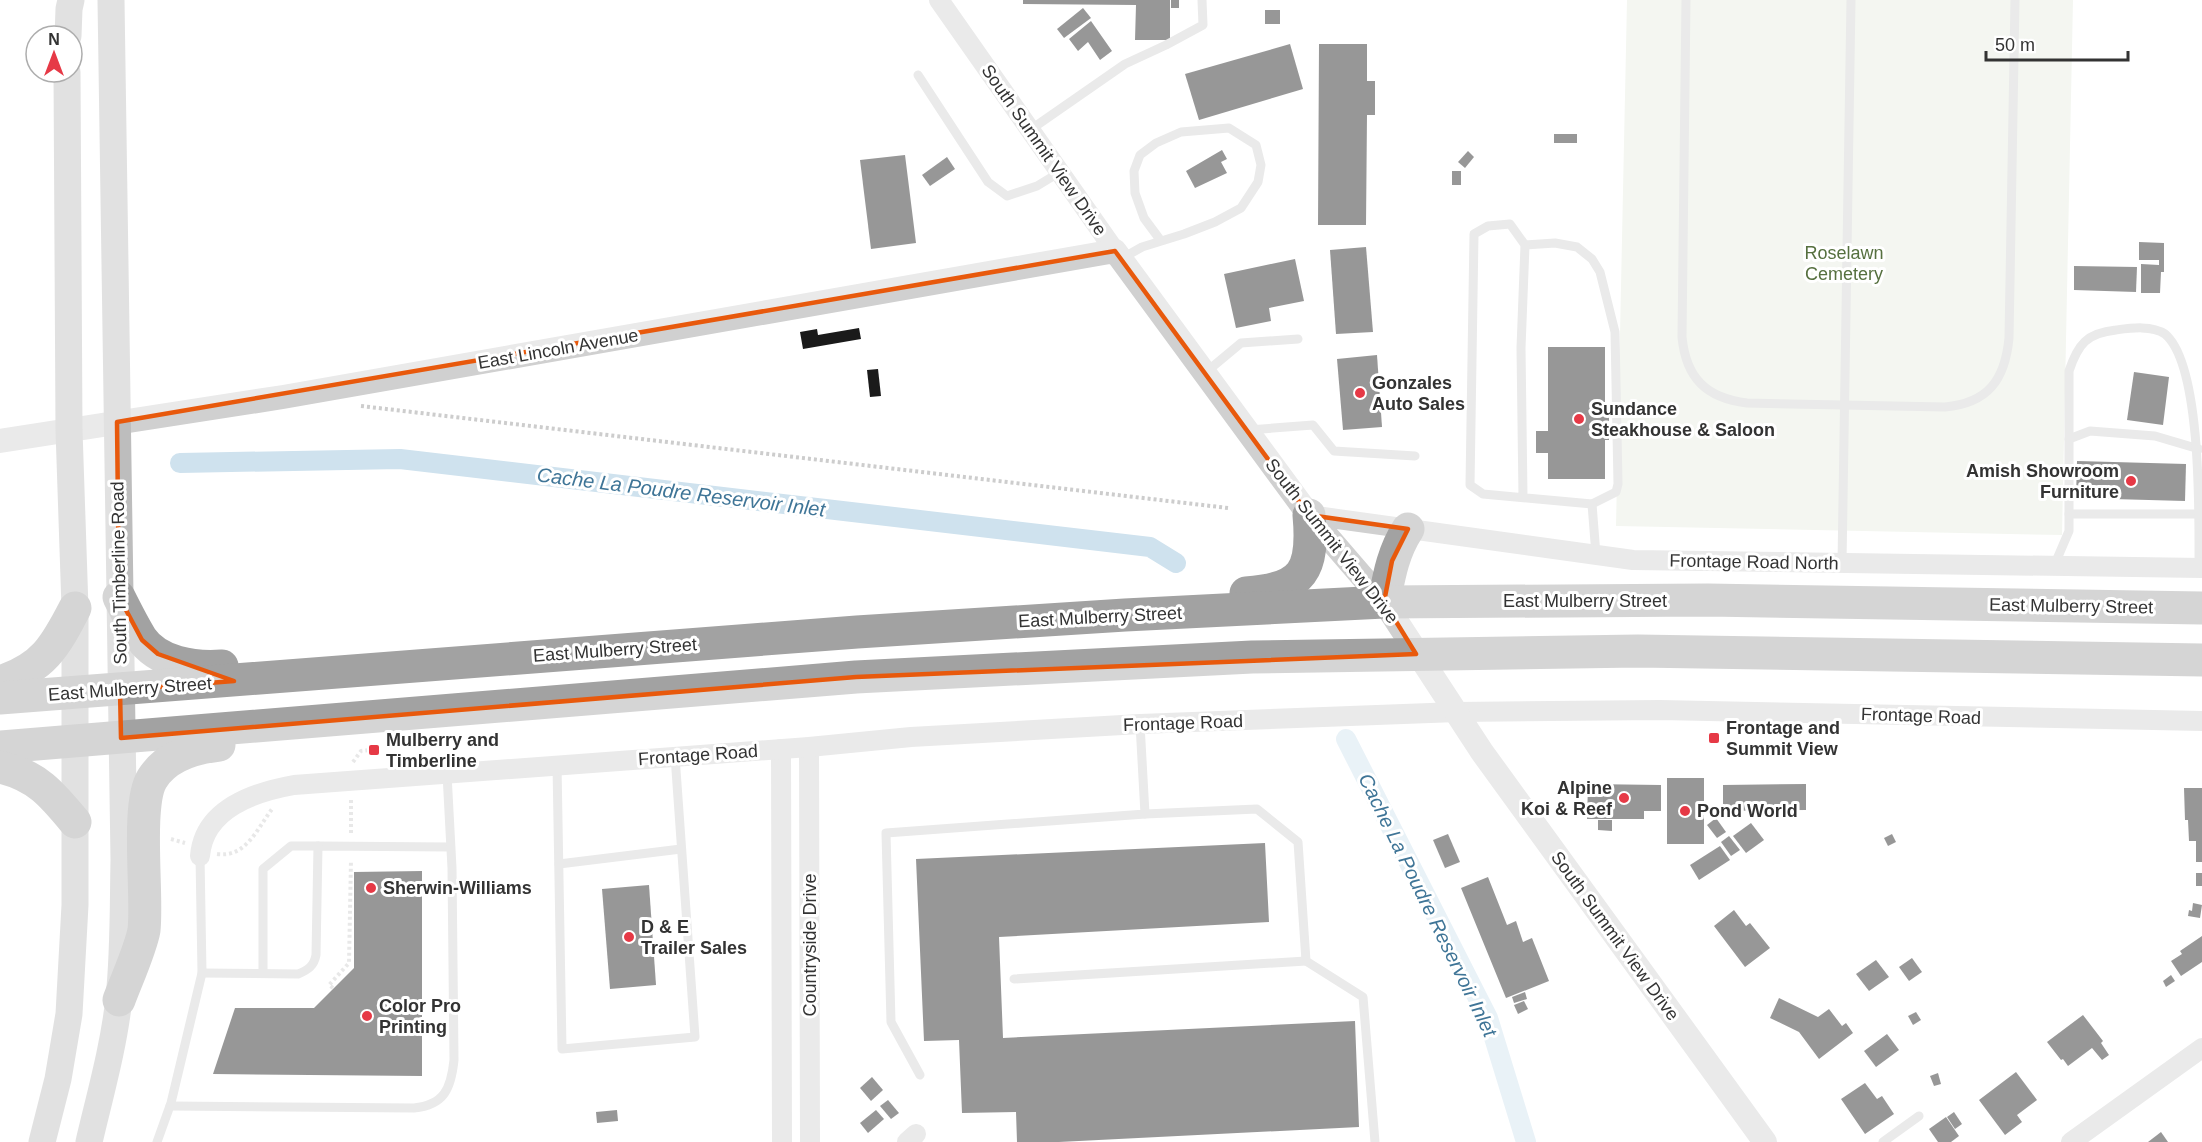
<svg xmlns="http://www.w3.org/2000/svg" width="2202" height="1142" viewBox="0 0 2202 1142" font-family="Arial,sans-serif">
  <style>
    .green { fill: #e6ecdf }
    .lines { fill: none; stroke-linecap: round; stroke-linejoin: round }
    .canal { stroke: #cfe2ee; stroke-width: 20 }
    .building { fill: #1a1a1a }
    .path { stroke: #cdcdcd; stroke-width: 4; stroke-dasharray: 3 3; stroke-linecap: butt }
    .service { stroke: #d0d0d0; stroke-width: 9 }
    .minor { stroke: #d0d0d0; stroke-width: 20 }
    .tertiary { stroke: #d0d0d0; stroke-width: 24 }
    .secondary { stroke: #bdbdbd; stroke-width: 27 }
    .trunk { stroke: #a2a2a2; stroke-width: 33 }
    .marked { fill: none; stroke: #e8590c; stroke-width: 4.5; stroke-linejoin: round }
    .poi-dot { fill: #e63946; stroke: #fff; stroke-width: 2 }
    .labels { text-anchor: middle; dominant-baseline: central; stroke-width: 6; stroke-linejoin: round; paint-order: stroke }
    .street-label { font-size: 18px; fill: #333; stroke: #fff }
    .park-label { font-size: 18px; fill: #56703f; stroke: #fff }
    .poi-label { font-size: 18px; font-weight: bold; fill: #333; stroke: #fff; text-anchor: start }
    .water-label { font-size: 20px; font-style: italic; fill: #3f7597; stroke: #fff }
  </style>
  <rect width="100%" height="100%" fill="#fff"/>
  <path class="green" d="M1627,0H2073L2062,535L1616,526Z"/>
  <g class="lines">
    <g class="canal">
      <path d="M180,463L400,459L1150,547L1176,563"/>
      <path d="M1346,739L1488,1018L1526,1142"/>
    </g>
  </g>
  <g class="building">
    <path d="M1023,0H1170V40H1135L1136,5L1023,4Z"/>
    <rect x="1171" y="0" width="8" height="8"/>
    <path d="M1083,8L1091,18L1064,38L1057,29Z"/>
    <rect x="1265" y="10" width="15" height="14"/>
    <path d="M1091,21L1112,51L1100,60L1088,42L1078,51L1069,39Z"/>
    <path d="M1290,44L1303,89L1199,120L1185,74Z"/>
    <path d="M1319,44H1367V81H1375V115H1367L1366,225H1318Z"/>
    <rect x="1554" y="134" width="23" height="9"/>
    <path d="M1222,150L1227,159L1221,162L1227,173L1195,188L1186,171Z"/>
    <path d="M1468,151L1474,157L1465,168L1458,162Z"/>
    <path d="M905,155L916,243L871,249L860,160Z"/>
    <path d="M947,157L955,169L930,186L922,175Z"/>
    <rect x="1452" y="171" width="9" height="14"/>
    <path d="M2139,242L2164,243V272H2161L2160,293H2141V264L2159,265V260H2139Z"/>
    <path d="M1366,247L1373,332L1336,334L1330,250Z"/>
    <path d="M1295,259L1304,301L1269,308L1271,321L1236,328L1224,274Z"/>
    <path d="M2074,266L2137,267L2136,292L2074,290Z"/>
    <path d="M859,328L861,339L803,349L800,332L817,329L818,335Z"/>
    <path d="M1548,347H1605V406H1609V440H1605V479H1548V453H1536V431H1548Z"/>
    <path d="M1377,355L1382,427L1343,430L1337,359Z"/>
    <path d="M878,369L881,396L870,397L867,370Z"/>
    <path d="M2134,372L2169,377L2163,425L2127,420Z"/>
    <path d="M2077,461L2186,464L2185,501L2076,498Z"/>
    <rect x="1667" y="778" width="37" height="66"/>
    <path d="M1588,784L1661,785V811H1644V819H1587Z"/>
    <path d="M1806,784V810L1723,811V785Z"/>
    <path d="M2184,788H2202V862H2196V841H2189L2188,820H2185Z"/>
    <path d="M1716,818L1726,832L1717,838L1707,825Z"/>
    <path d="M1598,820H1612V831L1598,830Z"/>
    <path d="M1751,823L1764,840L1746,853L1733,836Z"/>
    <path d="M1448,834L1460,862L1445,868L1433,840Z"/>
    <path d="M1892,834L1896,842L1888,846L1884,838Z"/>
    <path d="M1729,836L1740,850L1731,856L1721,842Z"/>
    <path d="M1265,843L1269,922L999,937L1003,1038L1355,1021L1359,1127L1059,1142H1017L1016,1112L962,1113L959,1040L924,1041L916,859Z"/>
    <path d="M1720,846L1730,860L1699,880L1690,865Z"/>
    <path d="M422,871V1076L213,1074L235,1008H314L354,968V872Z"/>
    <rect x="2196" y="873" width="6" height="13"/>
    <path d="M1488,877L1507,925L1516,921L1523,942L1532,938L1549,981L1506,998L1461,888Z"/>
    <path d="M649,885L656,985L610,989L602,889Z"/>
    <path d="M2193,903L2202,905L2200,918L2188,916L2189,910L2192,911Z"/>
    <path d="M1734,910L1746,926L1750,923L1770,948L1745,967L1714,926Z"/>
    <path d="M2202,936V962L2181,976L2171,961L2182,954L2180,951Z"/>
    <path d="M1912,958L1922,972L1909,981L1899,967Z"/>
    <path d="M1876,960L1889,977L1869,991L1856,974Z"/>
    <path d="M2171,975L2175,981L2166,987L2163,981Z"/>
    <path d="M1525,992L1527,999L1514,1003L1512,997Z"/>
    <path d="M1779,998L1818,1017L1829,1009L1842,1026L1846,1023L1853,1033L1819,1059L1799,1032L1770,1018Z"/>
    <path d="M1524,1001L1528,1009L1518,1014L1514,1005Z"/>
    <path d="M1916,1012L1921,1020L1913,1025L1908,1016Z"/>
    <path d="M2083,1015L2103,1041L2101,1043L2109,1055L2102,1060L2092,1048L2068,1066L2063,1059L2061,1060L2047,1042Z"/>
    <path d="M1887,1034L1899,1050L1876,1067L1864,1051Z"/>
    <path d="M2016,1072L2037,1100L2017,1115L2022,1122L2005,1135L1979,1100Z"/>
    <path d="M1938,1073L1941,1084L1934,1086L1930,1076Z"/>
    <path d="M872,1077L883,1090L871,1101L860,1088Z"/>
    <path d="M1865,1083L1877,1099L1882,1096L1894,1114L1865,1134L1841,1099Z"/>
    <path d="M888,1100L899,1113L891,1119L880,1106Z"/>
    <path d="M617,1110L618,1121L597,1123L596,1112Z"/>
    <path d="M876,1110L884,1119L868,1133L860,1123Z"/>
    <path d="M1954,1112L1962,1124L1955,1129L1947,1117Z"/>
    <path d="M1946,1117L1959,1136L1951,1142H1938L1929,1129Z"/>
    <path d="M2161,1132L2168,1142H2148Z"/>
  </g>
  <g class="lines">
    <g class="path">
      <path d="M361,406L1228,508"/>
      <path d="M353,762L361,751L370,750"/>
      <path d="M351,800V834"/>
      <path d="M171,839L185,843"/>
      <path d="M217,854C246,858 257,829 272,809"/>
      <path d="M333,988L329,985L349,963L351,860"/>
    </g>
    <g class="service">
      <path d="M1686,0L1682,337C1686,378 1706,398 1747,403L1945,407C1988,403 2005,380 2009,338L2015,0"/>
      <path d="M918,75L988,182L1007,196L1037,186L1060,172"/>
      <path d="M1030,130L1125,64L1166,45L1203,25L1202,0"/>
      <path d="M1525,245L1555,243L1577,247L1592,259L1600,272L1615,332L1618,484L1616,492L1592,504"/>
      <path d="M1121,259L1142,247L1184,234L1215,222L1241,208L1258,182L1261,165L1256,145L1229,128L1181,132L1156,143L1140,155L1134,171L1135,193L1144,218L1161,241"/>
      <path d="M1205,373L1241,343L1298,339"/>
      <path d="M1249,430L1313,425L1334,451L1415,456"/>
      <path d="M2069,439L2090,431L2155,436L2199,449"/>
      <path d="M1523,497L1521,348L1525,245L1510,224L1488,226L1474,234L1470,485L1483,494L1592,504L1596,555"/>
      <path d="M2069,514H2199"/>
      <path d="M1842,563L1851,0"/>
      <path d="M2054,566L2069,531V371C2078,344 2087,333 2116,330C2131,328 2152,325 2165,334C2202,365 2199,517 2199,568"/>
      <path d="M557,765L562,1049L695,1037L675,756"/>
      <path d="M1145,814L1257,809L1298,842L1306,961L1363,997L1375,1142"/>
      <path d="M559,864L681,849"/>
      <path d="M202,973L298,974C308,970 314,966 316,955L318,846L450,847"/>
      <path d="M263,973V869L291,846H318"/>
      <path d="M1014,979L1306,961"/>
      <path d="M920,1075L891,1022L886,833L1145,814L1140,724"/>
      <path d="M170,1106L414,1108C444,1105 451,1089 454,1060L452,868L447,774"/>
      <path d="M157,1142L171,1103L202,973L200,856"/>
      <path d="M1883,1142L1919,1116"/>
    </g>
    <g class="minor">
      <path d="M939,0L1115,251"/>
      <path d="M1309,515L1633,560L2202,568"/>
      <path d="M809,747L810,1142"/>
      <path d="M781,749L782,1142"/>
      <path d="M200,856C204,808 255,792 294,785L809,747L911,737L1140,724L1457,712L1660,710L2202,721"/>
      <path d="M907,1142L916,1134"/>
      <path d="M2071,1142L2202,1048"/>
    </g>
    <path class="tertiary" d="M0,441L283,397L1115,251L1309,515L1384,602L1482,752L1765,1142"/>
    <g class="secondary">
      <path d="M68,36L69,9L71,0"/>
      <path d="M42,1142L58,1079L69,1014L75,905V608L69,430L67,72"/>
      <path d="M89,1142C100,1095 114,1046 119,998C124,952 123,906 124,860L111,0"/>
    </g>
    <g class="trunk">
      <path d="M1246,593C1304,589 1314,570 1309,515"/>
      <path d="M119,597C126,611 133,625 141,638C158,663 194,668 222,666"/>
      <path d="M1384,602C1389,576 1393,552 1408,529"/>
      <path d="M0,682C43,668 55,647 75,608"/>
      <path d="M0,698L857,632L1125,615L1384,602L1708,600L2202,608"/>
      <path d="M0,747L856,677L1252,657L1638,651L2202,660"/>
      <path d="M0,767C36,775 52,794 75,822"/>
      <path d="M119,1000C126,981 141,948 144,930C148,896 136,805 152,779C166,756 193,748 219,745"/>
    </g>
  </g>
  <path d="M0 0H2202V1142H0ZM1115,251L1309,515L1408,529L1392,561L1384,602L1416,654L856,677L121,738L120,690L234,681L158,654L142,640L119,597L117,422Z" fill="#fff" fill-opacity=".55" fill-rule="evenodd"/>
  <path class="marked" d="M1115,251L1309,515L1408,529L1392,561L1384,602L1416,654L856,677L121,738L120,690L234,681L158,654L142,640L119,597L117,422Z"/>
  <g class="poi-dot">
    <circle cx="1360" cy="393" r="6"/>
    <circle cx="1579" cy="419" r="6"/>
    <circle cx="2131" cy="481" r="6"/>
    <rect x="1708" y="732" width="12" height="12" rx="3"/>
    <rect x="368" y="744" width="12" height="12" rx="3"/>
    <circle cx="1624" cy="798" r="6"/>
    <circle cx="1685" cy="811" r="6"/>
    <circle cx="371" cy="888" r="6"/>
    <circle cx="629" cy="937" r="6"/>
    <circle cx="367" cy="1016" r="6"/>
  </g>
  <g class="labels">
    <g class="street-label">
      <text transform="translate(1044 150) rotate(55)">South Summit View Drive</text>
      <text transform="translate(558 349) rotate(-10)">East Lincoln Avenue</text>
      <text transform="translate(1332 541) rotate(52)">South Summit View Drive</text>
      <text transform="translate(1754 562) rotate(1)">Frontage Road North</text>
      <text transform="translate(119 573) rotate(-91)">South Timberline Road</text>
      <text x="1585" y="601">East Mulberry Street</text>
      <text transform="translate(2071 606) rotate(1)">East Mulberry Street</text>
      <text transform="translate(1100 617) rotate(-3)">East Mulberry Street</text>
      <text transform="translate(615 650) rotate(-4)">East Mulberry Street</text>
      <text transform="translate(130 689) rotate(-4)">East Mulberry Street</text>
      <text transform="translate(1921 716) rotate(2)">Frontage Road</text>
      <text transform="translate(1183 723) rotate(-2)">Frontage Road</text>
      <text transform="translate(698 755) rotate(-4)">Frontage Road</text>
      <text transform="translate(1615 936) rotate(54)">South Summit View Drive</text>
      <text transform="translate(810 945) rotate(-90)">Countryside Drive</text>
    </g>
    <g class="park-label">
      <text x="1844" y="253">Roselawn<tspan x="1844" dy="21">Cemetery</tspan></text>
    </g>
    <g class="poi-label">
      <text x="1372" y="383">Gonzales<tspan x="1372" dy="21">Auto Sales</tspan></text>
      <text x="1591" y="409">Sundance<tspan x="1591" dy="21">Steakhouse &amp; Saloon</tspan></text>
      <text x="2119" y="471" text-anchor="end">Amish Showroom<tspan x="2119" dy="21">Furniture</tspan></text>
      <text x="1726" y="728">Frontage and<tspan x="1726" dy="21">Summit View</tspan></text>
      <text x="386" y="740">Mulberry and<tspan x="386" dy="21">Timberline</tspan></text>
      <text x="1612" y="788" text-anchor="end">Alpine<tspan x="1612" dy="21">Koi &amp; Reef</tspan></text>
      <text x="1697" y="811">Pond World</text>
      <text x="383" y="888">Sherwin-Williams</text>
      <text x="641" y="927">D &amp; E<tspan x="641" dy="21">Trailer Sales</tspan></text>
      <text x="379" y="1006">Color Pro<tspan x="379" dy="21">Printing</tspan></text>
    </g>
    <g class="water-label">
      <text transform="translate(681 492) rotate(7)">Cache La Poudre Reservoir Inlet</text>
      <text transform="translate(1428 905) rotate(64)">Cache La Poudre Reservoir Inlet</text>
    </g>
  </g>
  <g transform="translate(54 54)"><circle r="28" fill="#ffffff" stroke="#adadad" stroke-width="1.5"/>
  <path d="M0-4.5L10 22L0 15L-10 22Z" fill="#e63946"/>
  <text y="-9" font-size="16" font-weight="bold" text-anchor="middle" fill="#333333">N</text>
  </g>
  <path d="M1986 51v9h142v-9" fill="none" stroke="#333333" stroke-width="3"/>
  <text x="1995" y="51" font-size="18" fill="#333333" stroke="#ffffff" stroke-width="4.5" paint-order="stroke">50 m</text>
</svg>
